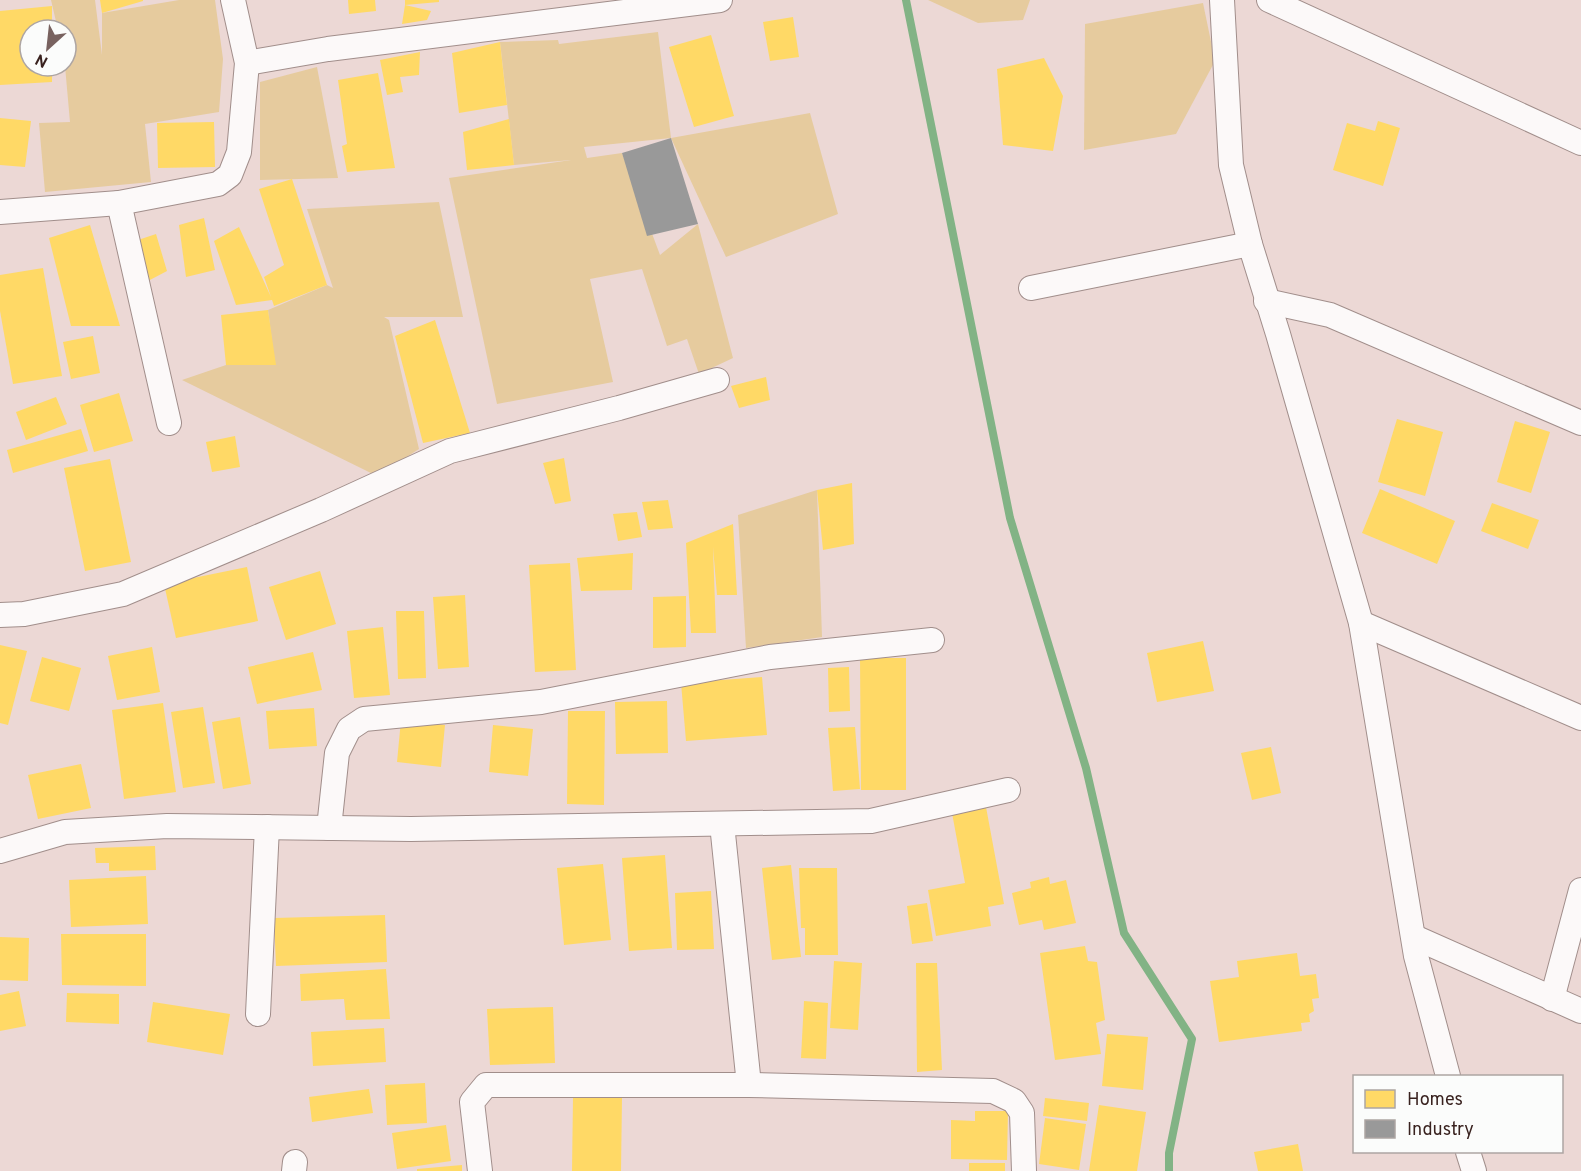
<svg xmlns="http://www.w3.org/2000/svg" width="1581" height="1171" viewBox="0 0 1581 1171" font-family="Overpass,sans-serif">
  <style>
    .green { fill: #e6cb9e }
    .homes { fill: #ffd966 }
    .industry { fill: #999 }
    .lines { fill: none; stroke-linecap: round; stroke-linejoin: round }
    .stream { stroke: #82b385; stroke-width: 8 }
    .street-casing { stroke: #a18e8b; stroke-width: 26 }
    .street { stroke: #fcf9f9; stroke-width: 24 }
  </style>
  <rect width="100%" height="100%" fill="#ecd8d5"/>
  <g class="green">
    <path d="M51,0H95L102,55V13L179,0H215L223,59L219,112L145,124L151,182L45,192L39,123L70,122L65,66L66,30H58Z"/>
    <path d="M928,0H1030L1023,20L978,23Z"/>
    <path d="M1203,3L1215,61L1176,134L1084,150L1085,24Z"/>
    <path d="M658,32L671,138L810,113L838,214L726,257L671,138L584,147L587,158L622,153L660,255L698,224L733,358L699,374L687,339L667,346L642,269L590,279L613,382L497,404L449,178L571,160L514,165L500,42L558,40L559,44Z"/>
    <path d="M317,67L338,178L260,180V82Z"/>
    <path d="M439,202L463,317H384L389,320L419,449L377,476L182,380L226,365H275L268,310L327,285L333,288L307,209Z"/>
    <path d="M817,490L822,637L746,648L738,515Z"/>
  </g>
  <g class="homes">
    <path d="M100,0H143V1L102,13Z"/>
    <path d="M348,0H375L376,11L349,14Z"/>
    <path d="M405,0H439V2L405,5Z"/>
    <path d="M405,5L431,11L427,20L402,24Z"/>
    <path d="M52,6V30H30V66H52V82L0,85V11Z"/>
    <path d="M793,17L799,57L770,61L763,22Z"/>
    <path d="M711,35L734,116L694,127L669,47Z"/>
    <path d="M500,42L507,105L459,113L452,53Z"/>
    <path d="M420,52L419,75L400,77L403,92L387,95L380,60Z"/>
    <path d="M1044,58L1063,96L1053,151L1003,145L997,69Z"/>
    <path d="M378,73L395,168L347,172L342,146L347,144L338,80Z"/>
    <path d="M0,118L31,121L25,167L0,165Z"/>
    <path d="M509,119L514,165L467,170L463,132Z"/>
    <path d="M1378,121L1400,128L1383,186L1333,170L1347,123L1375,131Z"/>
    <path d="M214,122L215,167L158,168L157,123Z"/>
    <path d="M292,179L327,285L274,306L272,300L236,305L214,241L239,227L271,297L264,277L284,265L259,189Z"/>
    <path d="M204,218L215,270L186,277L179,225Z"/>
    <path d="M90,225L120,326H71L49,238Z"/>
    <path d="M156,234L167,271L148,281L132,242Z"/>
    <path d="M43,268L62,376L13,384L0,311V275Z"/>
    <path d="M268,310L276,365H226L221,315Z"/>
    <path d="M435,320L470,433L423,443L395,336Z"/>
    <path d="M93,336L100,373L71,379L63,342Z"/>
    <path d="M766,377L770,400L739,408L731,386Z"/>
    <path d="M119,393L133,441L94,452L80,405Z"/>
    <path d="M56,397L67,424L26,440L16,412Z"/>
    <path d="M1397,419L1443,432L1425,496L1378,482Z"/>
    <path d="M1515,421L1550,432L1531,493L1497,482Z"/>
    <path d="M81,429L88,451L13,473L7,450Z"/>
    <path d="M235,436L240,467L212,472L206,442Z"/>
    <path d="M564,458L571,501L555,504L543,463Z"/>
    <path d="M110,459L131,562L85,571L64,468Z"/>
    <path d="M852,483L854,544L823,550L817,490Z"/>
    <path d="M1380,489L1455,521L1437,564L1362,533Z"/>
    <path d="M668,500L673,528L648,530L642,502Z"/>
    <path d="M1492,503L1539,520L1528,549L1481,531Z"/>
    <path d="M637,512L642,537L618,541L613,514Z"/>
    <path d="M733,524L737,595H717L713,547L716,633H691L686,543Z"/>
    <path d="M633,553L632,590L581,591L577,558Z"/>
    <path d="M570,563L576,670L535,672L529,565Z"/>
    <path d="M247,567L258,621L176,638L164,584Z"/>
    <path d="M320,571L336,624L286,640L269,587Z"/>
    <path d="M465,595L469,667L438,669L433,597Z"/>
    <path d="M686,596V647L653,648V597Z"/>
    <path d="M396,611H424L426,678L398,679Z"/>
    <path d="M383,627L390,695L354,698L347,631Z"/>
    <path d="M1203,641L1214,691L1157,702L1147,653Z"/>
    <path d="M0,645L27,651L8,725L0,723Z"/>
    <path d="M152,647L160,692L117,700L108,656Z"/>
    <path d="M313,652L322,690L257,704L248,667Z"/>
    <path d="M42,657L81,668L69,711L30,701Z"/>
    <path d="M860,658H906V790H861Z"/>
    <path d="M849,667L850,711L829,712L828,668Z"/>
    <path d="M762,677L767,735L686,741L681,683Z"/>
    <path d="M667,701L668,753L616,754L615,702Z"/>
    <path d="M163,703L176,792L124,799L112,710Z"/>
    <path d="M203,707L215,783L183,788L171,712Z"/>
    <path d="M314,708L317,746L269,749L266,711Z"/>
    <path d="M568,711H605L604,805L567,804Z"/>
    <path d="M240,717L251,784L223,789L212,722Z"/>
    <path d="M401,720L445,725L441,767L397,762Z"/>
    <path d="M493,725L533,729L528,776L489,772Z"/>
    <path d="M855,727L860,789L833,791L828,728Z"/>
    <path d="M1271,747L1281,793L1252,800L1241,753Z"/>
    <path d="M81,764L91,808L38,819L28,775Z"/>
    <path d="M986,807L1004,904L988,907L991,926L936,936L928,890L965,883L952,813Z"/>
    <path d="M155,846L156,870L109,871V863H96L95,848Z"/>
    <path d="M665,855L672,948L629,951L622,858Z"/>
    <path d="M603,864L611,940L564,945L557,868Z"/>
    <path d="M791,865L801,957L772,960L762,868Z"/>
    <path d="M799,868H837L838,955H805V928H801Z"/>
    <path d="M146,876L148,924L71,927L69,880Z"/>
    <path d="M1049,877L1050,884L1066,880L1076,923L1044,930L1042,920L1019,925L1012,893L1031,888L1030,882Z"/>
    <path d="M711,891L714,949L677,950L675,893Z"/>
    <path d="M927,903L933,941L912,944L907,906Z"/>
    <path d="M385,915L387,962L276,966L274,918Z"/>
    <path d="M61,934H146V986L62,985Z"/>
    <path d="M0,937L29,938L28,981L0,980Z"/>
    <path d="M1085,946L1088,961L1097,962L1105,1020L1096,1023L1101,1054L1055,1060L1040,953Z"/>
    <path d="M1297,953L1300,976L1316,974L1319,998L1312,999L1314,1011L1309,1014L1310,1022L1301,1023L1302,1031L1219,1042L1210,981L1239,977L1237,961Z"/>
    <path d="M834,961L862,963L858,1030L830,1028Z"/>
    <path d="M916,963H937L942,1070L917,1072Z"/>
    <path d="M386,969L390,1019L346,1020L344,999L301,1001L300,974Z"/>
    <path d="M19,991L26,1026L0,1031V995Z"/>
    <path d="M67,993L119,994V1024L66,1022Z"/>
    <path d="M804,1001L828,1003L826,1059L801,1058Z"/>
    <path d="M153,1002L230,1014L223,1055L147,1042Z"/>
    <path d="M553,1007L555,1063L490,1065L487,1009Z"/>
    <path d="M384,1028L386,1062L313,1066L311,1032Z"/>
    <path d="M1107,1034L1148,1037L1143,1090L1102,1086Z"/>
    <path d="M425,1083L427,1123L387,1125L385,1085Z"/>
    <path d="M369,1089L373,1113L312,1122L309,1097Z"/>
    <path d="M573,1097L622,1098L621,1171H572Z"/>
    <path d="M1045,1098L1089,1103L1087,1121L1043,1116Z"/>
    <path d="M1099,1105L1146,1112L1137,1171H1089Z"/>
    <path d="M975,1111H1008L1007,1160L951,1159V1120L975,1121Z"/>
    <path d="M1045,1118L1086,1124L1079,1170L1039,1164Z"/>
    <path d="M446,1125L451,1161L397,1169L392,1133Z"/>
    <path d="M1298,1144L1303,1171H1258L1254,1152Z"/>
    <rect x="969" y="1163" width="36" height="8"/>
    <path d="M462,1165V1171H417V1169Z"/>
  </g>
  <path class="industry" d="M671,138L698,224L647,236L622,153Z"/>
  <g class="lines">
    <path class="stream" d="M906,0L1010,518L1086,768L1124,933L1192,1039L1169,1153V1171"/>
    <g class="street-casing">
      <g id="street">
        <path d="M1222,0L1231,165L1250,244L1278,334L1361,623L1416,956L1448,1076"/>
        <path d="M1269,0L1581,143"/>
        <path d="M247,63L328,49L720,0"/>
        <path d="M119,203L169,423"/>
        <path d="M0,212L119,203L218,184L230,175L239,152L247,63L233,0"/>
        <path d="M1031,288L1250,244"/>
        <path d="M1266,301L1330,315L1581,423"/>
        <path d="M0,615L24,614L123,594L321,510L450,451L619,408L717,380"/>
        <path d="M1361,623L1581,718"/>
        <path d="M722,824L749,1085"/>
        <path d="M329,828L337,753L349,729L364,719L541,702L770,657L932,640"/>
        <path d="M0,851L65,832L167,826L411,829L871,821L1008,790"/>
        <path d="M1414,937L1581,1011"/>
        <path d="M1552,999L1581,890"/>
        <path d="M258,1014L267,827"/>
        <path d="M1468,1152L1474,1171"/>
        <path d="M294,1171L295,1162"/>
        <path d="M480,1171L472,1102L486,1085H749L993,1091L1014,1101L1022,1113L1024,1171"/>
      </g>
    </g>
    <use href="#street" class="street"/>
  </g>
  <rect x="1353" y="1075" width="210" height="78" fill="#fbfcfb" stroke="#ada5a3" stroke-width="1.5"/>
  <rect x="1365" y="1090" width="30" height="18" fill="#ffd966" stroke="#ada5a3" stroke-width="1.5"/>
  <text x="1407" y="1105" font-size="18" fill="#39221f">Homes</text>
  <rect x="1365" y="1120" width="30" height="18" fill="#999999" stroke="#ada5a3" stroke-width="1.5"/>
  <text x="1407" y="1135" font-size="18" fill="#39221f">Industry</text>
  <g transform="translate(48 48) rotate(207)"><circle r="28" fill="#fbfcfb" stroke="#ada5a3" stroke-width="1.5"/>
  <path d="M0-4.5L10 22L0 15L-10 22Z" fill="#78625f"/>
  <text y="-9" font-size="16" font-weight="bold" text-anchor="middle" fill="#39221f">N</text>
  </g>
</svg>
